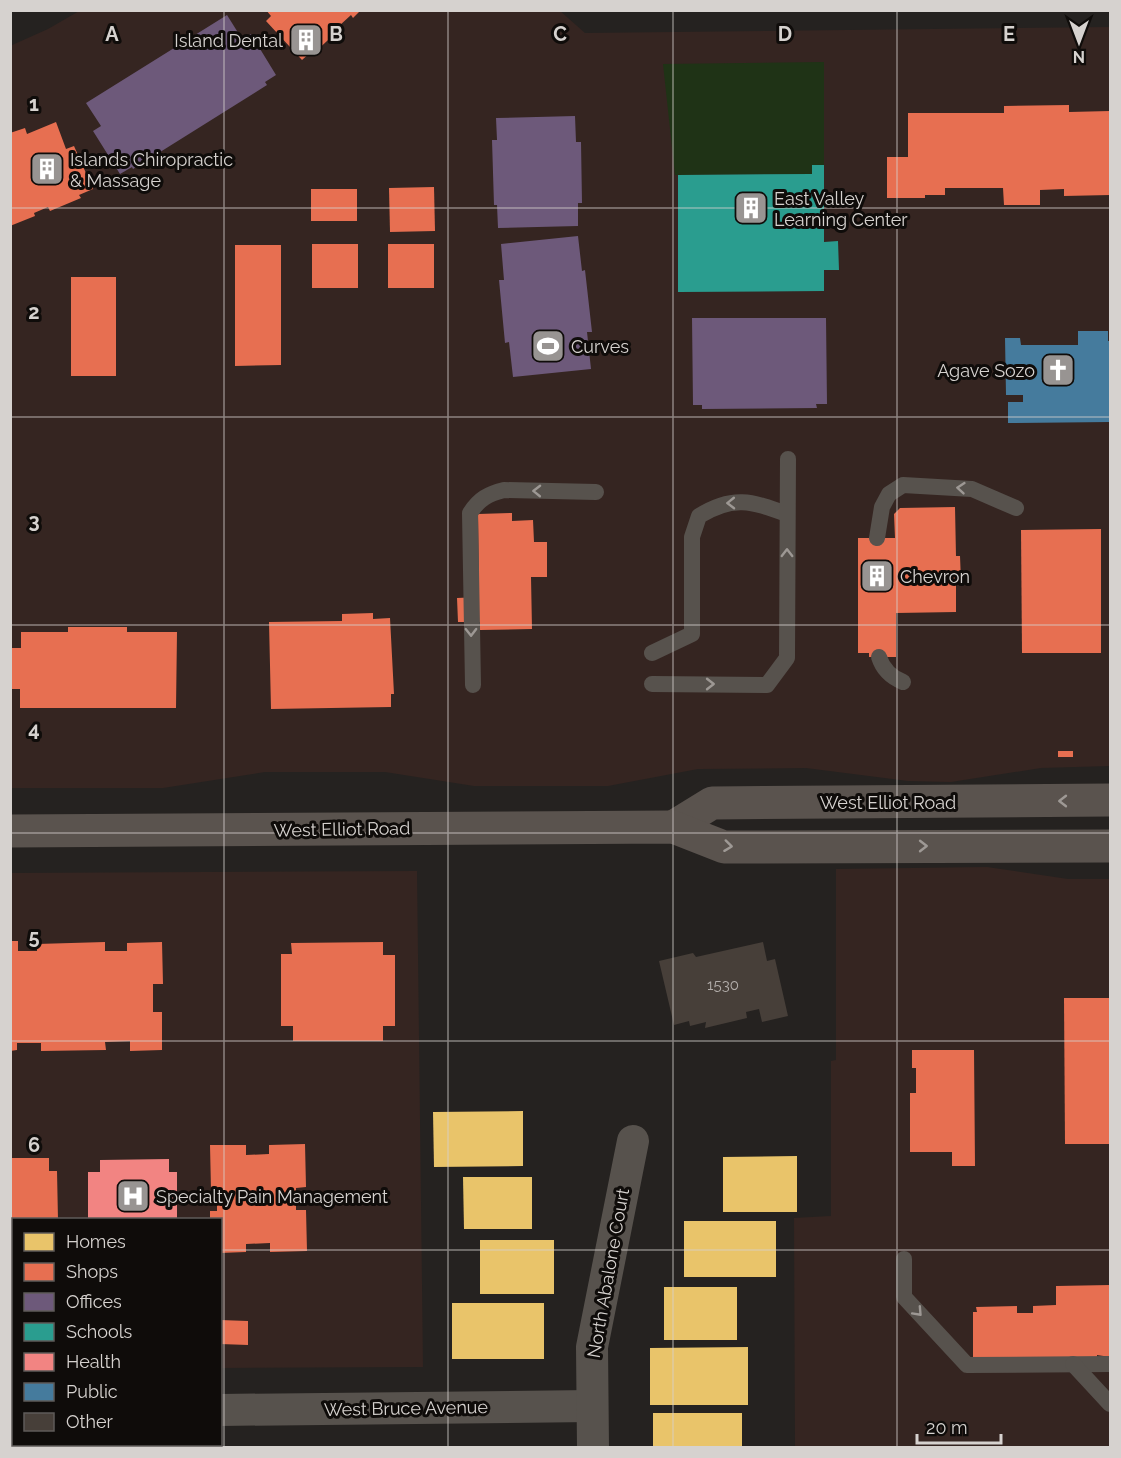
<svg xmlns="http://www.w3.org/2000/svg" width="1121" height="1458" viewBox="0 0 1121 1458" font-family="Raleway,sans-serif">
  <style>
    .commercial { fill: #352521 }
    .green { fill: #1f3316 }
    .homes { fill: #e9c46a }
    .shops { fill: #e76f51 }
    .offices { fill: #6d597a }
    .schools { fill: #2a9d8f }
    .health { fill: #f28482 }
    .public { fill: #457b9d }
    .building { fill: #473f39 }
    .lines { fill: none; stroke-linecap: round; stroke-linejoin: round }
    .lane { stroke: #57524d; stroke-width: 16 }
    .street { stroke: #57524d; stroke-width: 32 }
    .secondary { stroke: #5a534e; stroke-width: 33 }
    .oneway { stroke: #9d9894 }
    .oneway2 { stroke: #9e9995 }
    .grid { fill: none; stroke: #d6d2cf; stroke-width: 1.5; stroke-opacity: 0.55 }
    .labels { text-anchor: middle; dominant-baseline: central; stroke-width: 6; stroke-linejoin: round; paint-order: stroke }
    .number-label { font-size: 15px; fill: #b2adaa }
    .poi-label { font-size: 18px; fill: #d6d2cf; stroke: #0f0c0a; text-anchor: start }
    .street-label { font-size: 18px; fill: #d6d2cf; stroke: #0f0c0a }
    .grid-label { font-size: 20px; text-anchor: middle; font-weight: bold; fill: #d6d2cf; stroke: #0f0c0a; stroke-width: 6; stroke-linejoin: round; paint-order: stroke }
  </style>
  <rect width="100%" height="100%" fill="#252220"/>
  <g class="commercial">
    <path d="M81,10H559L585,33L1110,27V766L1041,768L951,782L908,781L806,768L698,769L608,786H474L385,772H265L163,788H11L10,46L48,29Z"/>
    <path d="M987,867L1068,879H1110V1447H795L794,1218L831,1216V1061L836,1060V869Z"/>
    <path d="M417,871L423,1367L221,1368L220,1220H14V1368H11L10,873Z"/>
  </g>
  <path class="green" d="M824,62V165H812V174L675,175L663,64Z"/>
  <g class="homes">
    <path d="M523,1111V1166L434,1167L433,1112Z"/>
    <path d="M797,1156V1212H723V1157Z"/>
    <path d="M463,1177H532V1229H464Z"/>
    <rect x="684" y="1221" width="92" height="56"/>
    <rect x="480" y="1240" width="74" height="54"/>
    <rect x="664" y="1287" width="73" height="53"/>
    <rect x="452" y="1303" width="92" height="56"/>
    <path d="M748,1347V1405H650V1348Z"/>
    <rect x="653" y="1413" width="89" height="35"/>
  </g>
  <g class="shops">
    <path d="M266,10H361L353,18L351,15L339,26L341,28L313,54L311,52L302,60L266,21L271,16Z"/>
    <path d="M1069,105V112L1110,111V195L1064,196V189L1040,190V205H1004L1003,188H945V195H925V198H887V157H908V113H1004V106Z"/>
    <path d="M56,122L66,149L74,146L93,189L79,195L81,198L50,211L48,207L34,213L35,216L10,226V133L25,128L27,134Z"/>
    <path d="M434,187L435,231L390,232L389,188Z"/>
    <rect x="311" y="189" width="46" height="32"/>
    <rect x="312" y="244" width="46" height="44"/>
    <rect x="388" y="244" width="46" height="44"/>
    <path d="M235,245H281V365L235,366Z"/>
    <rect x="71" y="277" width="45" height="99"/>
    <path d="M955,507L956,556H960L961,581L956,582V612L896,613V657H869V653H858V538H895L894,514L900,508Z"/>
    <path d="M512,513V521L533,520L534,542H547V577H531L532,629L480,630V622H458L457,598L479,597L478,514Z"/>
    <path d="M1101,529V653H1022L1021,530Z"/>
    <path d="M373,613V619L390,618L394,694H391V707L271,709L269,622L342,621V614Z"/>
    <path d="M68,627H127V632H177L176,708H20V689H10V648H21V632H68Z"/>
    <rect x="1058" y="751" width="15" height="6"/>
    <path d="M10,941H18V951H37V944L105,942V951H127V943L162,942L163,984H153V1012H162V1050L130,1051V1041L105,1042L106,1050L41,1051V1043H17V1050L10,1051Z"/>
    <path d="M383,942V955H395V1026H383V1041H293V1026H281V954H292L291,943Z"/>
    <path d="M1064,998H1110V1144H1065Z"/>
    <path d="M912,1050H974L975,1166H952V1152H910V1093H916V1068H912Z"/>
    <path d="M305,1144L306,1187L296,1188V1210H306L307,1251L270,1252V1243L246,1244V1252L220,1253V1220H210V1211H217V1190H211L210,1145H246V1155L269,1154V1145Z"/>
    <path d="M10,1158H49V1171H57L58,1220H14V1255H10Z"/>
    <path d="M1110,1285V1357L1097,1355V1362L973,1363V1312H977L976,1307L1017,1306V1313H1033V1306L1056,1305V1286Z"/>
    <path d="M220,1320L248,1321V1345L220,1344Z"/>
    <rect x="10" y="1322" width="4" height="23"/>
  </g>
  <g class="offices">
    <path d="M227,15L242,39L251,34L276,75L265,82L267,85L133,169L132,167L120,174L93,131L101,126L86,103Z"/>
    <path d="M575,116L576,142H581L582,203H578V226L498,228L497,205H494L492,140H497L496,118Z"/>
    <path d="M578,236L582,271L585,270L592,332H587L591,369L513,377L509,342L505,343L499,280H504L501,244Z"/>
    <path d="M692,318H826L827,404H816L817,408L702,409V405H693Z"/>
  </g>
  <path class="schools" d="M812,165H824V242L838,241L839,270H824V291L678,292V175L812,174Z"/>
  <path class="health" d="M169,1159V1172H177V1220H88V1172H100V1160Z"/>
  <path class="public" d="M1078,331H1108V341H1110V422L1008,423V402H1023V395H1006L1005,338H1020L1021,345H1078Z"/>
  <path class="building" d="M763,942L767,961L775,959L788,1016L762,1022L759,1009L746,1012L747,1018L705,1028L706,1022L690,1026L689,1021L674,1025L659,961L693,953L696,957Z"/>
  <g class="lines">
    <g class="lane">
      <path d="M877,538L882,507L889,494L903,485L972,489L1016,508"/>
      <path d="M652,653L692,634V537L699,516C733,495 751,501 787,514"/>
      <path d="M879,657C883,670 891,677 903,682"/>
      <path d="M652,684L767,685L787,658L788,459"/>
      <path d="M473,685L470,513C479,499 488,494 504,490L596,492"/>
      <path d="M904,1259V1297L967,1365L1110,1364"/>
      <path d="M1073,1364L1110,1404"/>
    </g>
    <g class="street">
      <path d="M220,1410L592,1406"/>
      <path d="M10,1412H14"/>
      <path d="M593,1448L592,1347L633,1141"/>
    </g>
    <g class="secondary">
      <path d="M673,827L712,803L1110,800"/>
      <path d="M10,831L673,827L724,847L1110,846"/>
    </g>
  </g>
  <defs><path id="oneway-chevron" d="M-2-3.5L2.5 0L-2 3.5" fill="none" stroke-width="1.6" stroke-linecap="round" stroke-linejoin="round" transform="scale(1.5)"/></defs>
  <g class="oneway">
    <use href="#oneway-chevron" transform="translate(961 488) rotate(-175)"/>
    <use href="#oneway-chevron" transform="translate(537 491) rotate(-179)"/>
    <use href="#oneway-chevron" transform="translate(731 503) rotate(179)"/>
    <use href="#oneway-chevron" transform="translate(787 553) rotate(-90)"/>
    <use href="#oneway-chevron" transform="translate(471 632) rotate(89)"/>
    <use href="#oneway-chevron" transform="translate(710 684)"/>
    <use href="#oneway-chevron" transform="translate(918 1312) rotate(47)"/>
  </g>
  <g class="oneway2">
    <use href="#oneway-chevron" transform="translate(1063 801) rotate(180)"/>
    <use href="#oneway-chevron" transform="translate(728 846) rotate(7)"/>
    <use href="#oneway-chevron" transform="translate(923 846)"/>
  </g>
  <path class="grid" d="M224,10V1448M448,10V1448M673,10V1448M897,10V1448M10,208H1110M10,417H1110M10,625H1110M10,833H1110M10,1041H1110M10,1250H14M220,1250H1110"/>
  <defs>
    <g id="building-square" transform="scale(1.725)"><rect x="-9" y="-9" width="18" height="18" rx="4" fill="#989492" stroke="#0f0c0a"/><path d="M-4-6H4V6H1V3H-1V6H-4ZM-2.5-4.3h1.7v1.8h-1.7ZM.8-4.3h1.7v1.8H.8ZM-2.5-1h1.7V.8h-1.7ZM.8-1h1.7V.8H.8Z" fill="#fff"/></g>
    <g id="stadium-square" transform="scale(1.725)"><rect x="-9" y="-9" width="18" height="18" rx="4" fill="#989492" stroke="#0f0c0a"/><path d="M0-5a6.5 5 0 1 0 0 10a6.5 5 0 1 0 0-10ZM-3.5-1.8h7v3.6h-7Z" fill="#fff"/></g>
    <g id="church-square" transform="scale(1.725)"><rect x="-9" y="-9" width="18" height="18" rx="4" fill="#989492" stroke="#0f0c0a"/><path d="M-1.2-6h2.4v3.5h3.3v2.4h-3.3V6h-2.4V-.1h-3.3v-2.4h3.3Z" fill="#fff"/></g>
    <g id="hospital-square" transform="scale(1.725)"><rect x="-9" y="-9" width="18" height="18" rx="4" fill="#989492" stroke="#0f0c0a"/><path d="M-5-5h3v3.5h4V-5h3V5h-3V1.5h-4V5h-3Z" fill="#fff"/></g>
  </defs>
  <g fill-rule="evenodd">
    <use href="#building-square" x="306" y="40"/>
    <use href="#building-square" x="47" y="169"/>
    <use href="#building-square" x="751" y="208"/>
    <use href="#stadium-square" x="548" y="346"/>
    <use href="#church-square" x="1058" y="370"/>
    <use href="#building-square" x="877" y="576"/>
    <use href="#hospital-square" x="133" y="1196"/>
  </g>
  <g class="labels">
    <g class="number-label">
      <text x="723" y="985">1530</text>
    </g>
    <g class="poi-label">
      <text x="283" y="40" text-anchor="end">Island Dental</text>
      <text x="70" y="159">Islands Chiropractic<tspan x="70" dy="21">&amp; Massage</tspan></text>
      <text x="774" y="198">East Valley<tspan x="774" dy="21">Learning Center</tspan></text>
      <text x="571" y="346">Curves</text>
      <text x="1035" y="370" text-anchor="end">Agave Sozo</text>
      <text x="900" y="576">Chevron</text>
      <text x="156" y="1196">Specialty Pain Management</text>
    </g>
    <g class="street-label">
      <text x="888" y="802">West Elliot Road</text>
      <text transform="translate(342 829) rotate(-1)">West Elliot Road</text>
      <text transform="translate(608 1273) rotate(-80)">North Abalone Court</text>
      <text transform="translate(406 1408) rotate(-1)">West Bruce Avenue</text>
    </g>
  </g>
  <g class="grid-label">
    <text x="112" y="41">A</text>
    <text x="336" y="41">B</text>
    <text x="560" y="41">C</text>
    <text x="785" y="41">D</text>
    <text x="1009" y="41">E</text>
    <text x="34" y="111">1</text>
    <text x="34" y="319">2</text>
    <text x="34" y="528">3</text>
    <text x="34" y="736">4</text>
    <text x="34" y="944">5</text>
    <text x="34" y="1152">6</text>
  </g>
  <rect width="1121" height="1458" fill="none" stroke="#d6d2cf" stroke-width="24"/>
  <rect x="12" y="1218" width="210" height="228" fill="#0f0c0a" stroke="#5f5b59" stroke-width="1.5"/>
  <rect x="24" y="1233" width="30" height="18" fill="#e9c46a" stroke="#5f5b59" stroke-width="1.5"/>
  <text x="66" y="1248" font-size="18" fill="#d6d2cf">Homes</text>
  <rect x="24" y="1263" width="30" height="18" fill="#e76f51" stroke="#5f5b59" stroke-width="1.5"/>
  <text x="66" y="1278" font-size="18" fill="#d6d2cf">Shops</text>
  <rect x="24" y="1293" width="30" height="18" fill="#6d597a" stroke="#5f5b59" stroke-width="1.5"/>
  <text x="66" y="1308" font-size="18" fill="#d6d2cf">Offices</text>
  <rect x="24" y="1323" width="30" height="18" fill="#2a9d8f" stroke="#5f5b59" stroke-width="1.5"/>
  <text x="66" y="1338" font-size="18" fill="#d6d2cf">Schools</text>
  <rect x="24" y="1353" width="30" height="18" fill="#f28482" stroke="#5f5b59" stroke-width="1.5"/>
  <text x="66" y="1368" font-size="18" fill="#d6d2cf">Health</text>
  <rect x="24" y="1383" width="30" height="18" fill="#457b9d" stroke="#5f5b59" stroke-width="1.5"/>
  <text x="66" y="1398" font-size="18" fill="#d6d2cf">Public</text>
  <rect x="24" y="1413" width="30" height="18" fill="#473f39" stroke="#5f5b59" stroke-width="1.5"/>
  <text x="66" y="1428" font-size="18" fill="#d6d2cf">Other</text>
  <g transform="translate(1079 42) rotate(180)" stroke="#0f0c0a" stroke-width="4.5" paint-order="stroke">
  <path d="M0-4.5L10 22L0 15L-10 22Z" fill="#d6d2cf"/>
  <text y="-9" font-size="16" font-weight="bold" text-anchor="middle" fill="#d6d2cf">N</text>
  </g>
  <path d="M917 1434v9h84v-9" fill="none" stroke="#d6d2cf" stroke-width="3"/>
  <text x="926" y="1434" font-size="18" fill="#d6d2cf" stroke="#0f0c0a" stroke-width="4.5" paint-order="stroke">20 m</text>
</svg>
